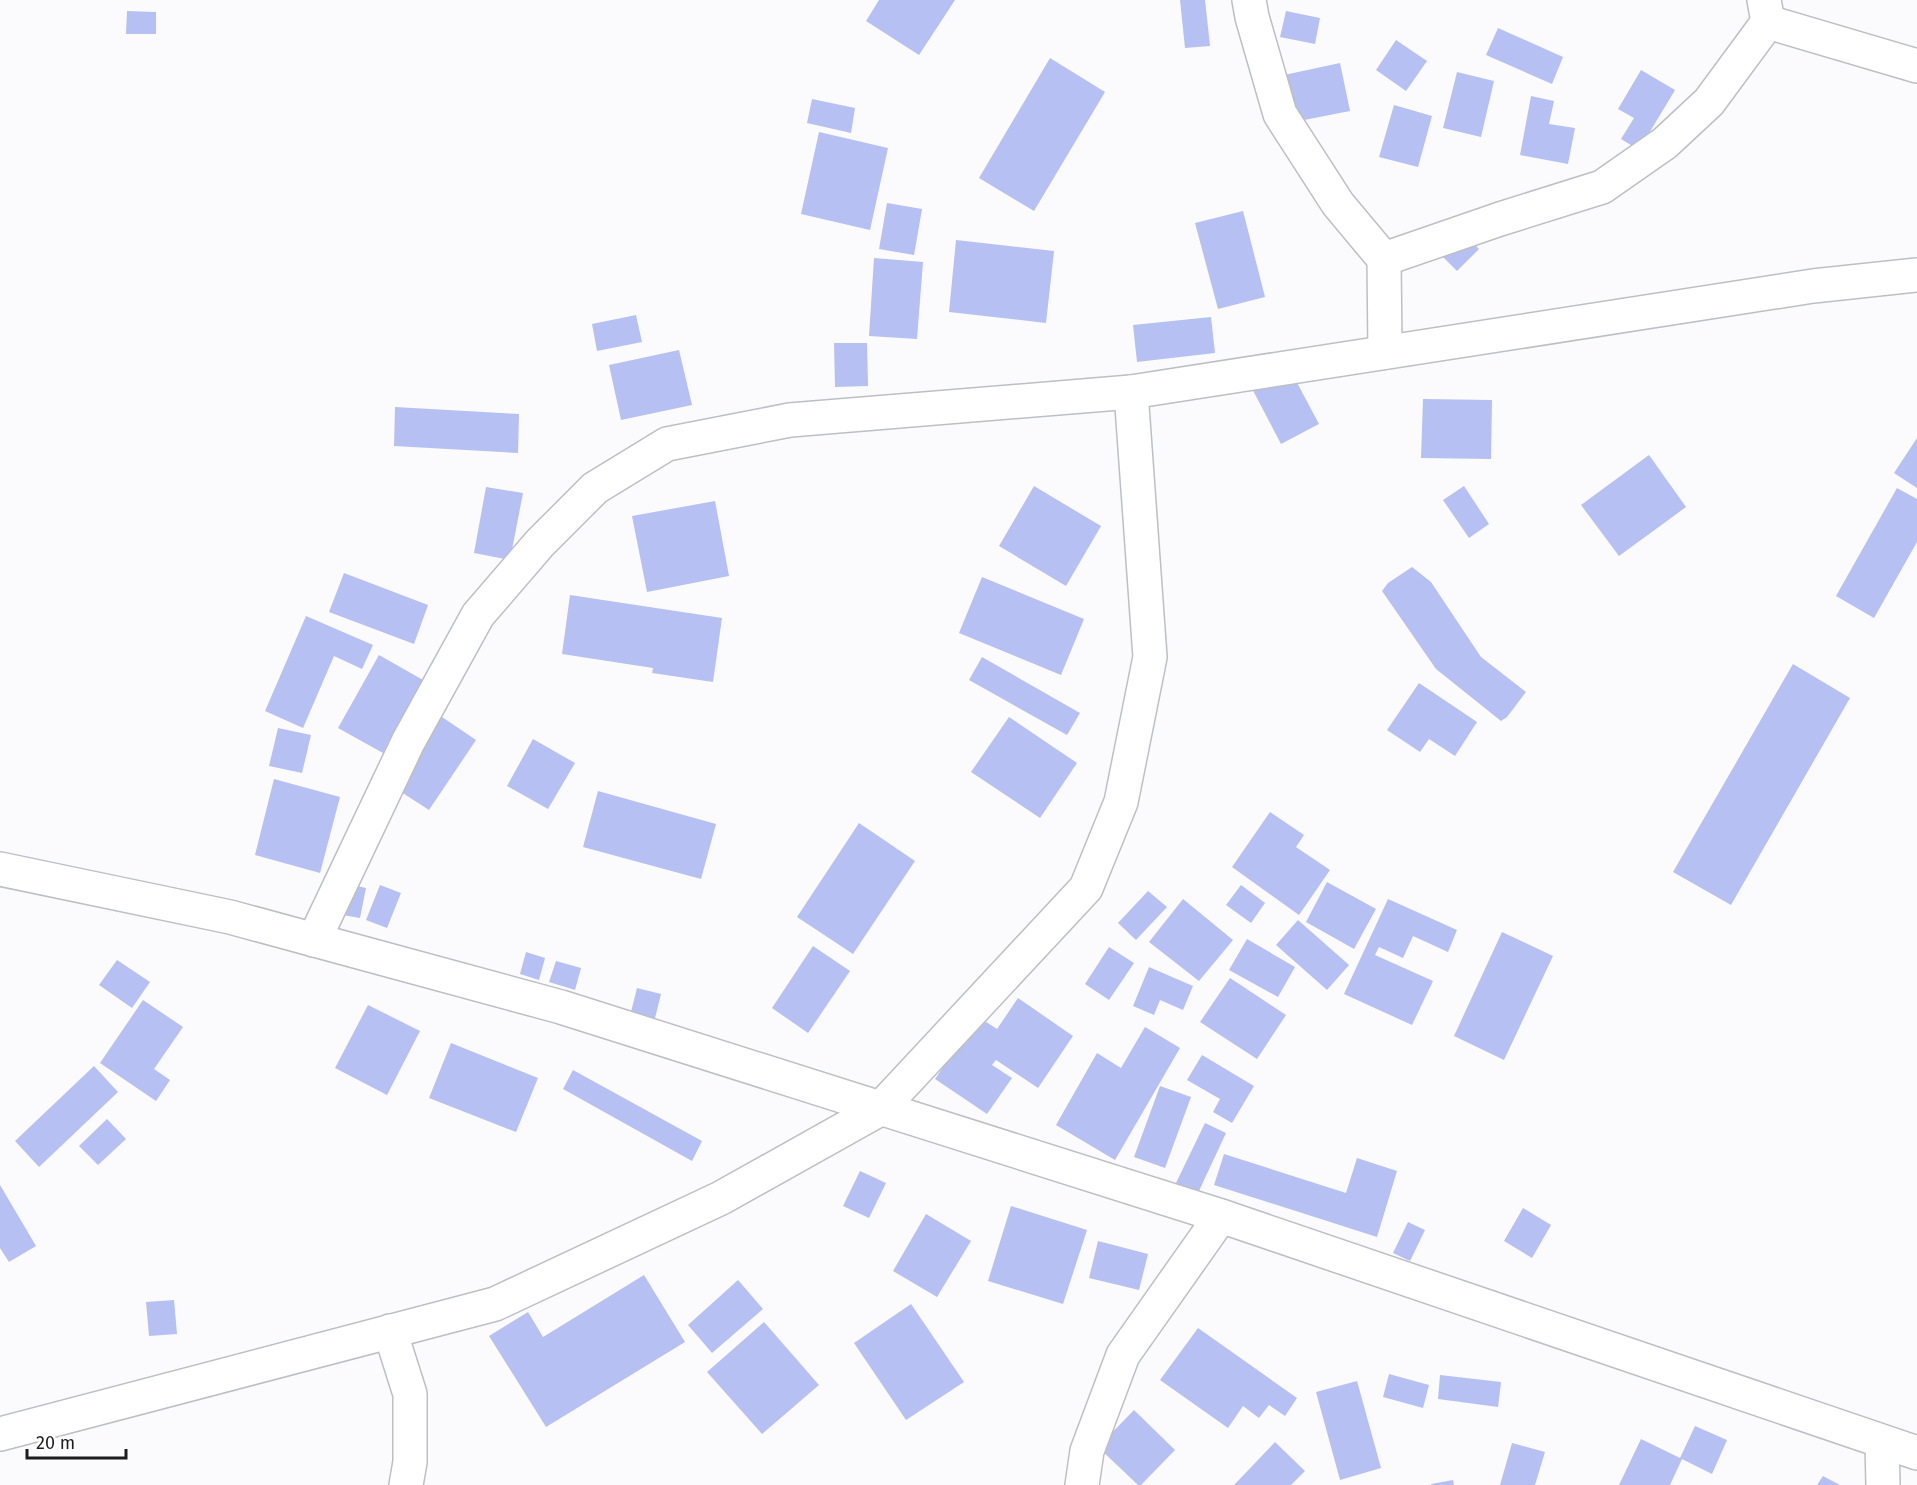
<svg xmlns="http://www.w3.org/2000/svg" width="1917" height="1485" viewBox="0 0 1917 1485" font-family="'Fira Sans',sans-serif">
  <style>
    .building { fill: #b6c0f2 }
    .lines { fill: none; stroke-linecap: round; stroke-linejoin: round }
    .minor-casing { stroke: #bdbfc5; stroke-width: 36 }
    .tertiary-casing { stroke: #bdbfc5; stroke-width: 36 }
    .minor { stroke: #fff; stroke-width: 33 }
    .tertiary { stroke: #fff; stroke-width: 33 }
  </style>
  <rect width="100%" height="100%" fill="#fbfbfe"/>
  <g class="building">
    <path d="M879,0H955L919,55L866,21Z"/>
    <path d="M1180,0H1205L1210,46L1185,48Z"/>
    <path d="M127,11L156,12V34H126Z"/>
    <path d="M1286,11L1320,18L1315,44L1280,37Z"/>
    <path d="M1498,28L1563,57L1552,84L1486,55Z"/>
    <path d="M1396,40L1427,61L1406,91L1376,70Z"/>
    <path d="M1050,58L1105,92L1034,211L979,178Z"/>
    <path d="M1340,63L1350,111L1294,122L1284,75Z"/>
    <path d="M1641,70L1675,90L1639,150L1621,139L1634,118L1618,109Z"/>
    <path d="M1457,72L1494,81L1481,137L1443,128Z"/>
    <path d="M1531,96L1554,101L1549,124L1575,128L1568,164L1520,155Z"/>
    <path d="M812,99L855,108L851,133L807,123Z"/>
    <path d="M1394,105L1432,116L1418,167L1379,157Z"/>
    <path d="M819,132L888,148L870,230L801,214Z"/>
    <path d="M887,203L922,209L914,255L879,249Z"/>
    <path d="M1243,211L1265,297L1218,309L1195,223Z"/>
    <path d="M1462,232L1479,249L1457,271L1440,254Z"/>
    <path d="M956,240L1054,251L1046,323L949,312Z"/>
    <path d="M874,258L923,262L917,339L869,336Z"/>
    <path d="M636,315L642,342L597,351L592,324Z"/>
    <path d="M1211,317L1215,353L1137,362L1133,325Z"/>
    <path d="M834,343H867L868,386L835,387Z"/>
    <path d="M679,350L692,405L621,420L609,365Z"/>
    <path d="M1286,362L1319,424L1281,444L1248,381Z"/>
    <path d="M1423,399L1492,400L1491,459L1421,458Z"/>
    <path d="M395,407L519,414L518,453L394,446Z"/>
    <path d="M1917,438V488L1894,473Z"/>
    <path d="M1649,455L1686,507L1619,556L1581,505Z"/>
    <path d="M1034,486L1101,526L1066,586L999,546Z"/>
    <path d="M1464,486L1489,524L1469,538L1443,500Z"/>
    <path d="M486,487L523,493L510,560L474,553Z"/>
    <path d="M1897,488L1917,499V542L1874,618L1836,596Z"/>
    <path d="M715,501L729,576L647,592L632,516Z"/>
    <path d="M1412,567L1431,582L1481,657L1526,692L1507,717L1501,721L1436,669L1382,591L1388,583Z"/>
    <path d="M344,573L428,605L414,644L329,612Z"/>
    <path d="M982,577L1084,619L1061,675L959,633Z"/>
    <path d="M570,595L722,618L713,682L652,673L653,668L562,654Z"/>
    <path d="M306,616L373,645L362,669L334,656L303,728L265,711Z"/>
    <path d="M379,655L423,680L383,753L338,728Z"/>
    <path d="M982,657L1080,713L1067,735L969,680Z"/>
    <path d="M1793,664L1850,698L1731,905L1673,872Z"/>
    <path d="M1419,683L1477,722L1455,756L1429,739L1420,752L1387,730Z"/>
    <path d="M442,717L476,740L429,810L395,788Z"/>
    <path d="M1009,717L1077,763L1040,818L971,772Z"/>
    <path d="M278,728L311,735L302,773L269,766Z"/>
    <path d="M533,739L575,763L548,809L507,786Z"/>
    <path d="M274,779L340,797L320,873L255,855Z"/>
    <path d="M598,791L716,824L701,879L583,847Z"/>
    <path d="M1270,812L1304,835L1296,847L1330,870L1299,915L1232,867Z"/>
    <path d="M859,823L915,861L853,954L797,917Z"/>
    <path d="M1327,882L1376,909L1354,949L1306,922Z"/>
    <path d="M343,883L366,888L360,918L337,914Z"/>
    <path d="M380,885L401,893L387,928L366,920Z"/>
    <path d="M1241,885L1265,903L1251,923L1226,905Z"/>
    <path d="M1148,891L1167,907L1136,940L1118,923Z"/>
    <path d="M1183,899L1233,940L1199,981L1149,942Z"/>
    <path d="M1388,899L1457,930L1448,952L1413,936L1403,958L1379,947L1375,955L1433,981L1412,1025L1344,994Z"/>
    <path d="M1298,920L1349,965L1327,990L1276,945Z"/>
    <path d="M1502,932L1553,956L1504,1060L1454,1036Z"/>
    <path d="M1247,939L1295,967L1278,997L1229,970Z"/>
    <path d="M813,946L850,971L808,1033L772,1008Z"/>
    <path d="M1109,947L1134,963L1109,1000L1085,984Z"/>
    <path d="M526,952L545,958L539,980L520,974Z"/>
    <path d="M117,960L150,982L132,1008L99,985Z"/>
    <path d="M556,961L581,968L575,990L549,982Z"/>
    <path d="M1149,967L1193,986L1183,1010L1160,1000L1154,1015L1133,1006Z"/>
    <path d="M1230,978L1286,1015L1257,1059L1200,1022Z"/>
    <path d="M637,988L661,994L653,1026L629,1020Z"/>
    <path d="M1018,998L1073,1036L1038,1088L996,1060L992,1065L1012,1078L987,1114L935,1079L977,1016L997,1029Z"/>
    <path d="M143,1000L183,1027L154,1069L170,1080L156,1101L100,1063Z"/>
    <path d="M368,1005L420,1031L387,1095L335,1068Z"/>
    <path d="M1145,1027L1180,1048L1115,1160L1056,1125L1097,1053L1121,1068Z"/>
    <path d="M451,1043L538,1078L516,1132L429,1098Z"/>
    <path d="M1202,1055L1254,1086L1232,1123L1213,1112L1220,1099L1187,1080Z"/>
    <path d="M94,1066L118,1092L39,1167L15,1141Z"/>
    <path d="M573,1070L702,1141L692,1161L563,1089Z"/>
    <path d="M1160,1086L1191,1097L1165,1168L1134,1157Z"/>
    <path d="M107,1119L126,1139L98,1165L79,1146Z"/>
    <path d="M1205,1123L1226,1133L1198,1193L1176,1183Z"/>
    <path d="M1224,1154L1346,1193L1357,1158L1397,1171L1377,1237L1214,1185Z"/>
    <path d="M860,1171L886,1183L869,1218L843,1206Z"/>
    <path d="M0,1185L36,1246L9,1262L0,1248Z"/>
    <path d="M1011,1206L1087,1230L1063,1304L988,1281Z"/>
    <path d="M1523,1208L1551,1225L1532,1258L1504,1241Z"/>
    <path d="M926,1214L971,1241L937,1297L893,1271Z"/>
    <path d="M1408,1222L1425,1230L1410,1261L1393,1253Z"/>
    <path d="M1098,1241L1148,1254L1139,1290L1089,1278Z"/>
    <path d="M644,1275L685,1342L546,1427L489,1336L528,1312L543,1337Z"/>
    <path d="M738,1280L763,1309L712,1353L688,1325Z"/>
    <path d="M174,1300L177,1334L149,1336L146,1302Z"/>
    <path d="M911,1304L964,1382L906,1420L854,1343Z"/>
    <path d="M764,1322L819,1385L762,1434L707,1372Z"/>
    <path d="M1198,1328L1297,1398L1285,1416L1269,1405L1259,1418L1243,1406L1228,1428L1160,1380Z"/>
    <path d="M1389,1374L1429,1385L1423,1408L1383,1397Z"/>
    <path d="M1440,1375L1501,1382L1498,1407L1438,1399Z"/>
    <path d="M1357,1381L1381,1468L1340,1480L1316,1392Z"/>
    <path d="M1134,1410L1175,1450L1141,1485H1138L1098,1447Z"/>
    <path d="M1695,1426L1727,1440L1712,1474L1682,1459L1670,1485H1619L1641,1439L1680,1458Z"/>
    <path d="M1275,1442L1305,1471L1291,1485H1234Z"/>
    <path d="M1512,1443L1545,1452L1535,1485H1500Z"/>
    <path d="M1823,1476L1840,1485H1817Z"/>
    <path d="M1453,1480L1454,1485H1431V1484Z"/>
  </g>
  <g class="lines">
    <g class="minor-casing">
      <g id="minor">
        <path d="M1249,0L1252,17L1280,114L1338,204L1384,259L1385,352"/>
        <path d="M1764,0L1768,22L1917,66"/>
        <path d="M1384,259L1500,219L1602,187L1665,143L1709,102L1768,22"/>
        <path d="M314,940L408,742L478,615L540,543L595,488L667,444L790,420L1131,392L1813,286L1917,275"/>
        <path d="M390,1331L410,1394V1462L406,1485"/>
        <path d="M0,1434L495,1304L721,1198L880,1109L1086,888L1121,802L1150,657L1131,392"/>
        <path d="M1882,1442L1883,1485"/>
        <path d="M1082,1485L1087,1451L1123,1355L1221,1216"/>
      </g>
    </g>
    <g class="tertiary-casing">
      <path id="tertiary" d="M0,869L230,917L561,1007L1221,1216L1917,1453"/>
    </g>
    <use href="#minor" class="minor"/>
    <use href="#tertiary" class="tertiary"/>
  </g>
  <path d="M27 1449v9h99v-9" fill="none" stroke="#1c1c1e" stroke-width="3"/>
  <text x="36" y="1449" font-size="18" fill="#1c1c1e" stroke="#ffffff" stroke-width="4.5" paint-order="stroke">20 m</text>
</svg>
